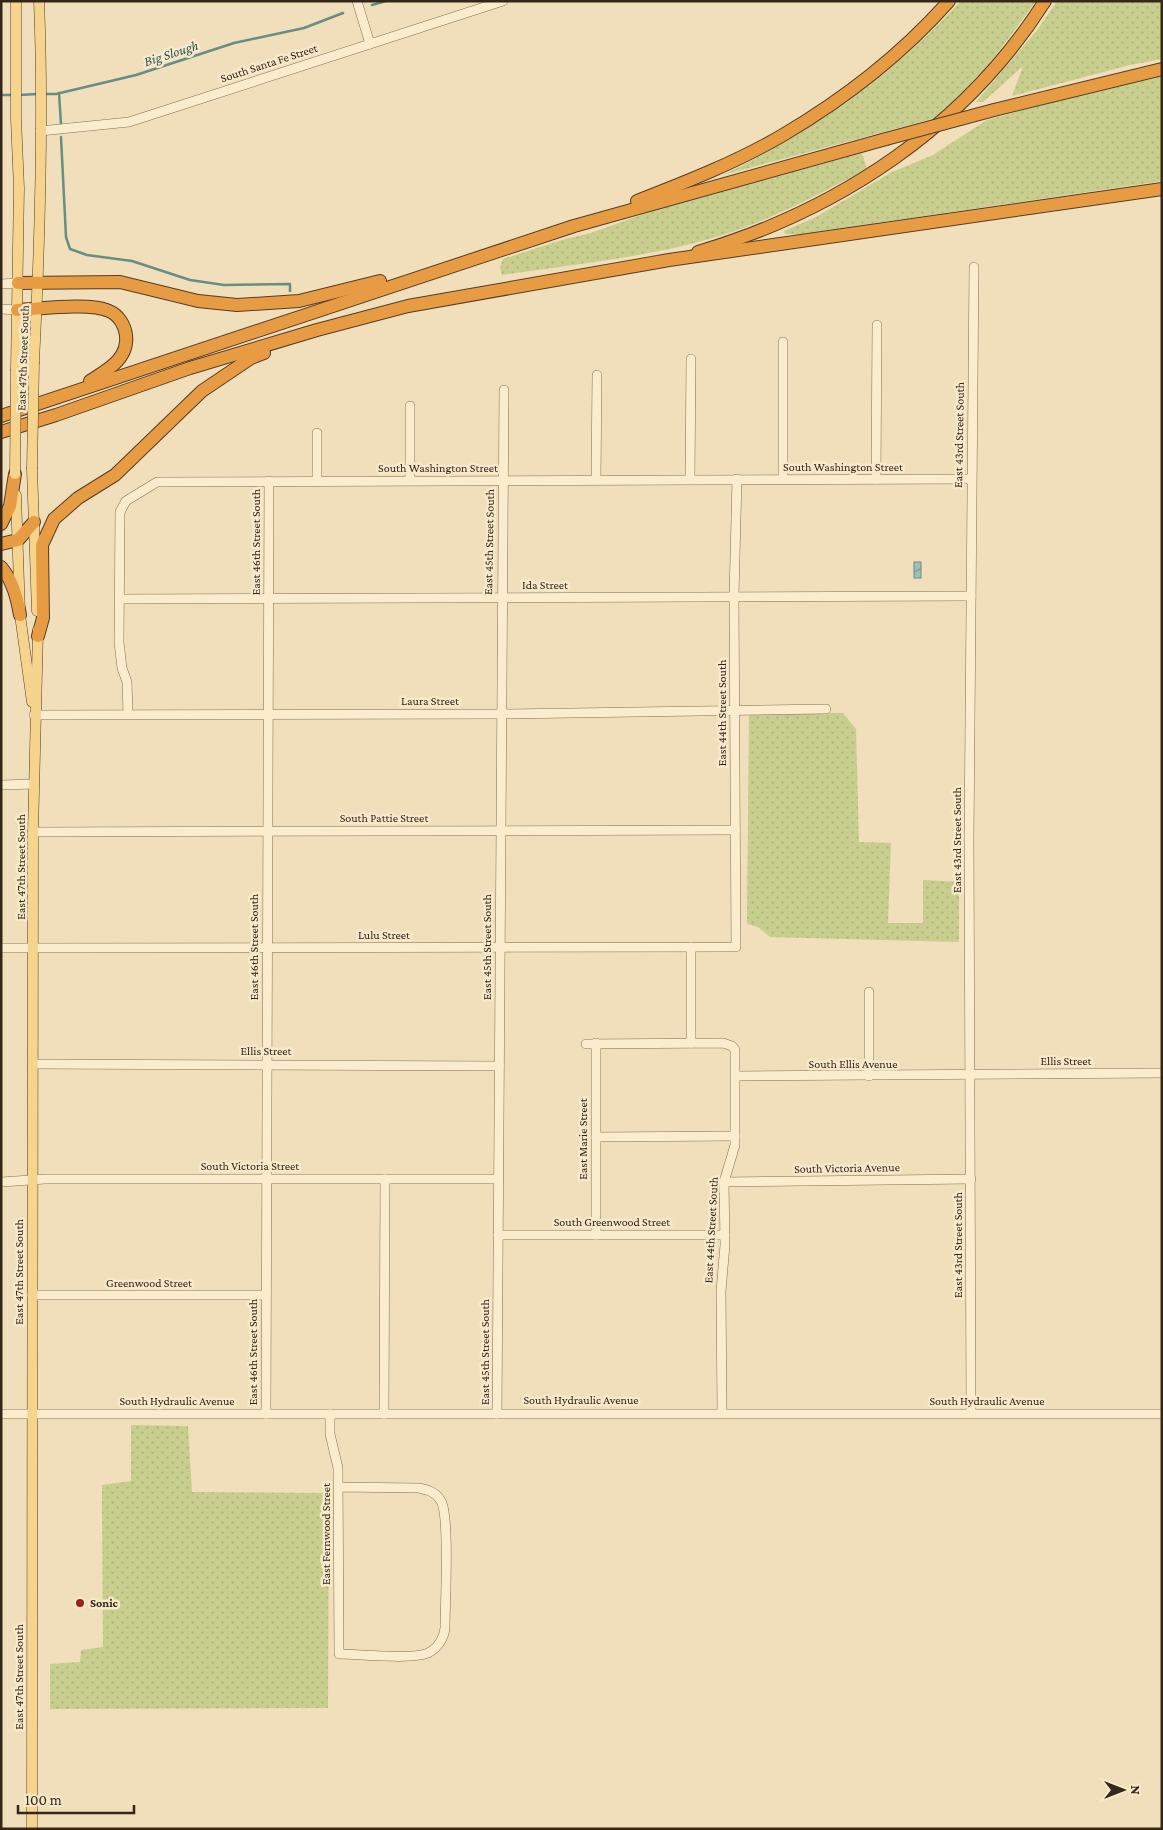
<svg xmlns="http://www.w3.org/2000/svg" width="1163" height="1830" viewBox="0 0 1163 1830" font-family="'Crimson Pro',serif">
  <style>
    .grass { fill: url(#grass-dots) }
    .water { fill: url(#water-waves); stroke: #668e83 }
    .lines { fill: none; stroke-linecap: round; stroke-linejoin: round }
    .stream { stroke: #668e83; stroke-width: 2.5 }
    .minor-casing { stroke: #876e53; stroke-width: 10 }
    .major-casing { stroke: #543c29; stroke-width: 11 }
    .highway-casing { stroke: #543c29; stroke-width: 14 }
    .minor { stroke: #fbeccd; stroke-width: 9 }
    .major { stroke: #f7d48d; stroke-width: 10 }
    .highway { stroke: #e79c43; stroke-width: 12 }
    .major-bridge-casing { stroke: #543c29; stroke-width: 11; stroke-linecap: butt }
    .highway-bridge-casing { stroke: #543c29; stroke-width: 14; stroke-linecap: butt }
    .major-bridge { stroke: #f7d48d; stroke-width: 10 }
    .highway-bridge { stroke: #e79c43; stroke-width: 12 }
    .poi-dot { fill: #9a2023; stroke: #f7e9ca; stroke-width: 2 }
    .labels { text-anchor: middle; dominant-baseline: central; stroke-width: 5; stroke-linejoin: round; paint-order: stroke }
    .street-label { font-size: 12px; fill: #35261a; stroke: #f7e9ca }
    .poi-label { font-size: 12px; font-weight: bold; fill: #35261a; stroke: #f7e9ca; text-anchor: start }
    .water-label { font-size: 14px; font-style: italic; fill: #285652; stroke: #f7e9ca }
  </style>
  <defs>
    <pattern id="grass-dots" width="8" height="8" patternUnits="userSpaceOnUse" patternTransform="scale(1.25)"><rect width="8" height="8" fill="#c8ce8e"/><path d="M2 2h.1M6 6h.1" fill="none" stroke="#acb17a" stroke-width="1.8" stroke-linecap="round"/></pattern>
    <pattern id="water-waves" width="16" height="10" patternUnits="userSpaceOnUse" patternTransform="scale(1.25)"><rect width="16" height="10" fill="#9fc0b6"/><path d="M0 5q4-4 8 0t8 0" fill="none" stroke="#829c93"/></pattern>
  </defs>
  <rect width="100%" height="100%" fill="#f0dfba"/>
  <g class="grass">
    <path d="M961,1H1036L991,62L939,117L723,175C818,128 889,78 961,1Z"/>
    <path d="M1057,1H1162V59L1130,65L1012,96L1023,66L983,102H976L1038,29Z"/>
    <path d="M1162,76V181L801,234H785L784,231L816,217L892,172L933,155L987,120L1122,83Z"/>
    <path d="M862,153L867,169C821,193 775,218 726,234C654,257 576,264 502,275L500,267L503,259L565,239L591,233L660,208Z"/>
    <path d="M749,713H843L856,729L859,842L891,843L888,923H923V880L959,882V942L770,937L758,927L747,924Z"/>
    <path d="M131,1425L188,1426L192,1492L329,1493L328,1708L50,1709V1664L80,1662L81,1650L103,1647L102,1485L131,1481Z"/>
  </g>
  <rect class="water" x="914" y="562" width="7" height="16"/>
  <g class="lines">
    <g class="stream">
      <path d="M372,5L386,1"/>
      <path d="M59,93L61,124"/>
      <path d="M44,94H56L136,75L234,43L304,28L343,13"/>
      <path d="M1,95H13"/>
      <path d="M19,95L38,94"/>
      <path d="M61,137L66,237L70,249L87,255L132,261L190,280L224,285L290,284V291"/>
    </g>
    <g class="minor-casing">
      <g id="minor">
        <path d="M357,1L370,44"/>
        <path d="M40,131L129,122L503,1"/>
        <path d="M1,284L18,283"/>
        <path d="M1,309L17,310"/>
        <path d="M410,406V480"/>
        <path d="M317,433V481"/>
        <path d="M690,479L691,359"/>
        <path d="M783,479V342"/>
        <path d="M876,479L877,325"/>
        <path d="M596,480L597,375"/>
        <path d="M120,599L971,596"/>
        <path d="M128,714L127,682L122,668L119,642L120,512L126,501L157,482L971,479"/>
        <path d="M34,715L501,714L826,709"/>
        <path d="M1,785L34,784"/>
        <path d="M33,832L735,830"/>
        <path d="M691,947V1043"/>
        <path d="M1,948L736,947L734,596L737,479"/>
        <path d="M869,992V1076"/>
        <path d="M586,1044L723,1043L732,1046L735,1050V1145L724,1182L725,1245L721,1291L722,1413"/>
        <path d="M33,1064L499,1066"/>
        <path d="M736,1076L1162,1073"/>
        <path d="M596,1137L735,1136"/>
        <path d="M1,1182L45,1179H498"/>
        <path d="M724,1182L971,1179"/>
        <path d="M498,1235H725"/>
        <path d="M596,1235V1043"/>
        <path d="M32,1295H266"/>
        <path d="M971,1413L969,838L974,267"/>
        <path d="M1,1414H1162"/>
        <path d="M266,1414L269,481"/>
        <path d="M330,1414V1434L338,1468L339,1654C359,1654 412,1660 428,1653C438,1648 444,1638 445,1628C445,1606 450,1516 441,1501C436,1492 428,1490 419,1488L338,1487"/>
        <path d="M384,1414L385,1179"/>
        <path d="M497,1414L504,390"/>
      </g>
    </g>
    <g class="major-casing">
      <g id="major">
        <path d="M16,1V119L19,188L16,369"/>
        <path d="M34,362C40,242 44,121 39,1"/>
        <path d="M32,469L37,611"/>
        <path d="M16,495L20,615L32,702"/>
        <path d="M32,1829L33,832L38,630"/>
      </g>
    </g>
    <g class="highway-casing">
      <g id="highway">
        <path d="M994,110L1162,69"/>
        <path d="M637,201C686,182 737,162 783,135C844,99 902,54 949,1"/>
        <path d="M698,252C839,210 965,127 1045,1"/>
        <path d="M18,283L120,282L198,301L237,305L299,301L380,281"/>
        <path d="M17,310C39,309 91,302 109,311C119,315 125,326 126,335C129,359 107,370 90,381"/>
        <path d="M1,416L574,226L886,139"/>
        <path d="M1,432L56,415L190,368L317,330L408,306L669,260L1162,189"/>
        <path d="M1,524L10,506L15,474"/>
        <path d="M1,544L18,540L34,522"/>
        <path d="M1,567C13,581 17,598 20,615"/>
        <path d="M38,636L43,618L42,545L54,519L78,498L115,475L202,391L251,358L264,353"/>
      </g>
    </g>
    <use href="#minor" class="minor"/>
    <use href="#major" class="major"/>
    <use href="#highway" class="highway"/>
    <g class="major-bridge-casing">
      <g id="major-bridge">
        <path d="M32,469L34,362"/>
        <path d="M15,474L16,369"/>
      </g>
    </g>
    <g class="highway-bridge-casing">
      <path id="highway-bridge" d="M886,139L994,110"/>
    </g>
    <use href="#major-bridge" class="major-bridge"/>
    <use href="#highway-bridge" class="highway-bridge"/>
  </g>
  <circle class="poi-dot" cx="80" cy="1603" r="5"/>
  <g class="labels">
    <g class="street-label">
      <text transform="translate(269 63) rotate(-18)">South Santa Fe Street</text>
      <text transform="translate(23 358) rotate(-88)">East 47th Street South</text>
      <text transform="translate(959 435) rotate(-89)">East 43rd Street South</text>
      <text x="843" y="467">South Washington Street</text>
      <text x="438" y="468">South Washington Street</text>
      <text transform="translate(256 542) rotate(-90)">East 46th Street South</text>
      <text transform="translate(489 542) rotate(-89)">East 45th Street South</text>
      <text x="545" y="585">Ida Street</text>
      <text x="430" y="701">Laura Street</text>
      <text transform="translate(722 713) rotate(-90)">East 44th Street South</text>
      <text x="384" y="818">South Pattie Street</text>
      <text transform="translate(957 840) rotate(-90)">East 43rd Street South</text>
      <text transform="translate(21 867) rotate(-90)">East 47th Street South</text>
      <text x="384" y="935">Lulu Street</text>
      <text transform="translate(254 947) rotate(-90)">East 46th Street South</text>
      <text transform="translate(487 947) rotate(-90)">East 45th Street South</text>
      <text x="266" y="1051">Ellis Street</text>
      <text x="1066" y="1061">Ellis Street</text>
      <text x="853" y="1064">South Ellis Avenue</text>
      <text transform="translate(583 1139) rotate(-90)">East Marie Street</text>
      <text x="250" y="1166">South Victoria Street</text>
      <text transform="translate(847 1168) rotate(-1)">South Victoria Avenue</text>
      <text x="612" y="1222">South Greenwood Street</text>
      <text transform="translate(711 1230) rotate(-87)">East 44th Street South</text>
      <text transform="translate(958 1245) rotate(-90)">East 43rd Street South</text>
      <text transform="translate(19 1272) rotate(-90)">East 47th Street South</text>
      <text x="149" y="1283">Greenwood Street</text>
      <text transform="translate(253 1352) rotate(-90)">East 46th Street South</text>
      <text transform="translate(485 1352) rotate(-90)">East 45th Street South</text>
      <text x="581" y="1400">South Hydraulic Avenue</text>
      <text x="177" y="1401">South Hydraulic Avenue</text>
      <text x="987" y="1401">South Hydraulic Avenue</text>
      <text transform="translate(326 1534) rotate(-90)">East Fernwood Street</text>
      <text transform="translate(19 1677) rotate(-90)">East 47th Street South</text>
    </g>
    <g class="poi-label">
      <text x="90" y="1603">Sonic</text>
    </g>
    <g class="water-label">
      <text transform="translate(171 53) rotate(-18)">Big Slough</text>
    </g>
  </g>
  <rect width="1163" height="1830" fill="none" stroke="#35261a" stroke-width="5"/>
  <g transform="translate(1123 1790) rotate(90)" stroke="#f7e9ca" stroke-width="4" paint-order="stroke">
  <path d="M0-4L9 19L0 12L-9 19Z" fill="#35261a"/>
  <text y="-8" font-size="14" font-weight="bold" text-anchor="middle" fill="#35261a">N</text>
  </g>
  <path d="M18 1805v8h116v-8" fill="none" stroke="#35261a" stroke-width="2.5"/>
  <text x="25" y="1805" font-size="15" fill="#35261a" stroke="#f7e9ca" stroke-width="4" paint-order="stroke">100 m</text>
</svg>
